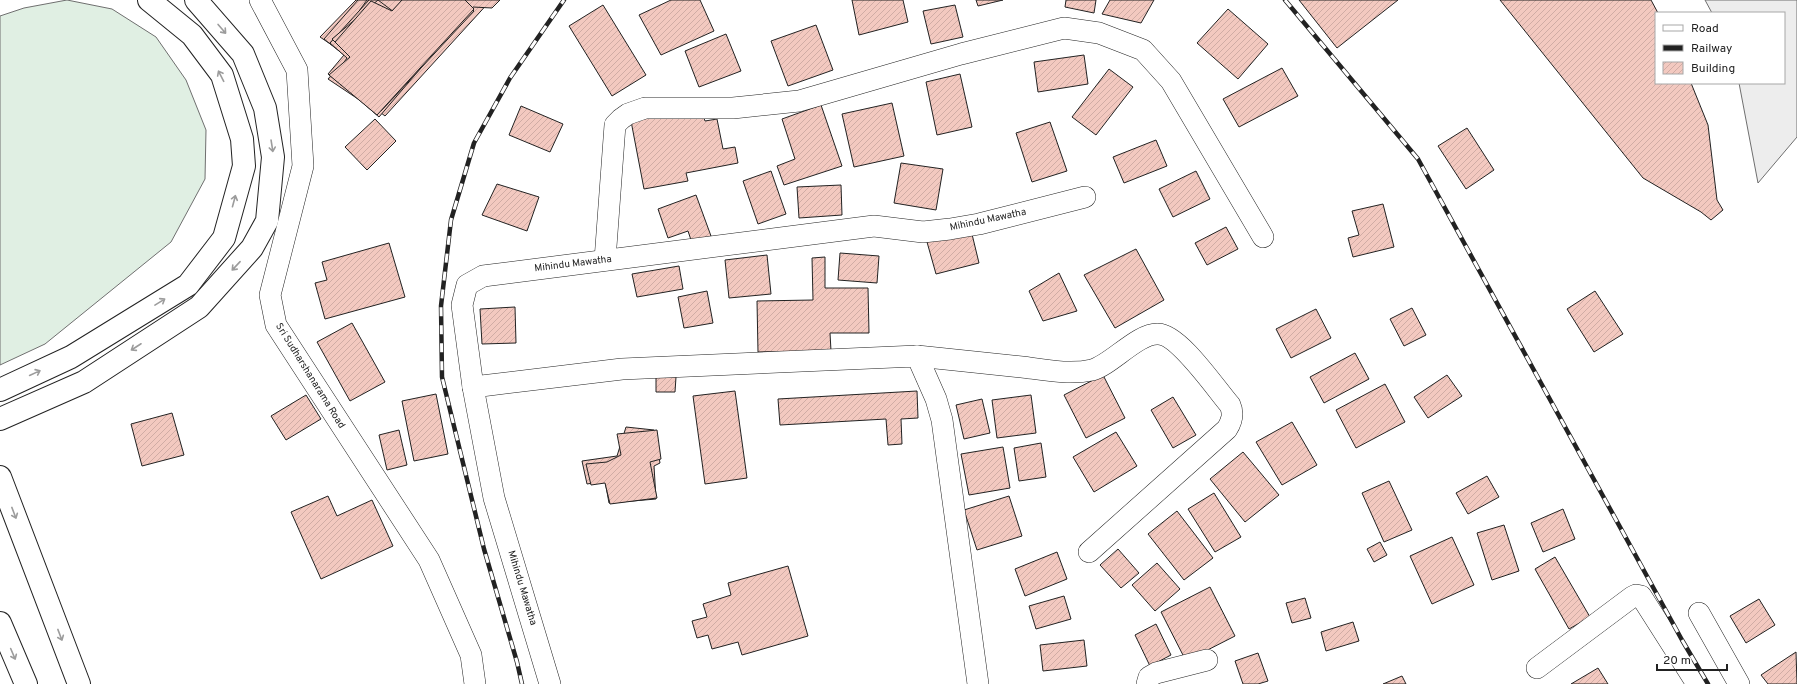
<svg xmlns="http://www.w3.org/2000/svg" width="1797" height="684" viewBox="0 0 1797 684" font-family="Overpass,sans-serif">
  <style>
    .grass { fill: #e0efe3; stroke: #6f6f6f }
    .parking { fill: #ededed; stroke: #6f6f6f }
    .building { fill: url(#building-hatch); stroke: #222 }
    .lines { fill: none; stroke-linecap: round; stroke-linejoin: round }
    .minor-casing { stroke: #222; stroke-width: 22 }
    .motorway-casing { stroke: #222; stroke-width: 24 }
    .minor { stroke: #fff; stroke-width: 21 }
    .motorway { stroke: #fff; stroke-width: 22 }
    .rail-casing { stroke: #222; stroke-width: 4.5 }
    .rail { stroke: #fff; stroke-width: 3; stroke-dasharray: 9; stroke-linecap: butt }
    .oneway { stroke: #9c9c9c }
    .labels { text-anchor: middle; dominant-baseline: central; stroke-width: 3; stroke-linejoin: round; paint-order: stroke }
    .street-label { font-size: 10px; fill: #222; stroke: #fff }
  </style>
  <defs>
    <pattern id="building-hatch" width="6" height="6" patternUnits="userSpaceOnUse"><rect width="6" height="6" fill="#f3c9c0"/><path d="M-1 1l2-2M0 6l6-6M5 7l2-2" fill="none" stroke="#d0aca5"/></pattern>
  </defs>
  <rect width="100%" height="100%" fill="#fff"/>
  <path class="grass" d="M67,0L112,9L156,37L186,80L206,130L205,179L171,242L45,344L0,365V16L24,8Z"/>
  <path class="parking" d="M1705,0H1797V137L1758,183L1739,83H1784V13H1712Z"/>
  <g class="building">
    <path d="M356,0H376L391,16L404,0H461L473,11L379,113L328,79L348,56L320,37Z"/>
    <path d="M358,0H376L390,12L401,0H462L472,9L379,115L328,74L344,55L324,39Z"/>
    <path d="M367,0H380L400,10L408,0H491L385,116L336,78L352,59L337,42Z"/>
    <path d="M369,0H500L492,8L473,7L379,117L333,77L347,58L330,43Z"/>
    <path d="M378,0L394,12L403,0H463L474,11L381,111L333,75L350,57L332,39Z"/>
    <path d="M402,0H465L474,9L377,115L329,75L350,57L335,42L371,1L392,11Z"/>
    <path d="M671,0H700L714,31L661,55L639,15Z"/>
    <path d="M852,0H903L908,22L859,35Z"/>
    <path d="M976,0H1003L978,6Z"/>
    <path d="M1066,0H1096L1094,13L1065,7Z"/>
    <path d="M1110,0H1154L1141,23L1102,14Z"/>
    <path d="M1299,0H1398L1337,48Z"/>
    <path d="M1500,0H1651L1658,13H1656V83H1691L1708,125L1717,200L1723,210L1711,220L1701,212L1643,178Z"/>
    <path d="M603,5L646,75L612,96L569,26Z"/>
    <path d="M955,5L963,37L931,44L923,11Z"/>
    <path d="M1228,9L1268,44L1238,79L1197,43Z"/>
    <path d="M816,25L833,70L788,86L771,41Z"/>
    <path d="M726,34L741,71L699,87L685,51Z"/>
    <path d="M1084,55L1088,84L1038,92L1034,62Z"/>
    <path d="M1282,68L1298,96L1239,127L1223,99Z"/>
    <path d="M1109,69L1133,87L1096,135L1072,117Z"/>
    <path d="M960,74L972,127L937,135L926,82Z"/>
    <path d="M892,103L904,156L854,167L842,114Z"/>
    <path d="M821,105L842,166L784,185L777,166L795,159L782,119Z"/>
    <path d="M521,106L563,124L550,152L509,135Z"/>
    <path d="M701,110L705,121L717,119L723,149L735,147L738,163L686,173L688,181L644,189L631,121Z"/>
    <path d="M375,119L396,141L367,170L345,147Z"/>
    <path d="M1050,122L1067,171L1032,182L1016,133Z"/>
    <path d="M1467,128L1494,170L1466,189L1438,146Z"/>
    <path d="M1156,140L1167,166L1124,183L1113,157Z"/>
    <path d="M901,163L943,169L936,210L894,203Z"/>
    <path d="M771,171L786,214L758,224L743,181Z"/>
    <path d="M1196,171L1210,199L1173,217L1159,189Z"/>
    <path d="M497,184L539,197L527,231L482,215Z"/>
    <path d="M841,185L842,215L799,218L797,187Z"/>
    <path d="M696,195L711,236L692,243L688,231L668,238L658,209Z"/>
    <path d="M1383,204L1394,247L1353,257L1348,238L1359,235L1352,211Z"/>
    <path d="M1226,227L1238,249L1207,265L1195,243Z"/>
    <path d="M971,230L979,263L936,274L927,242Z"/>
    <path d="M389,243L405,297L325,319L315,283L327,280L322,262Z"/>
    <path d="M1136,249L1164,300L1115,328L1084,275Z"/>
    <path d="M840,253L879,256L877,283L838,280Z"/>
    <path d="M767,255L771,294L729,298L725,260Z"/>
    <path d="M825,257V288H868L869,333H830L831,351L758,352L757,301L813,300L812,258Z"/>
    <path d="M679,266L683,289L637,297L632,274Z"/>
    <path d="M1059,273L1077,311L1043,321L1029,291Z"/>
    <path d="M707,291L713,323L684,328L678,297Z"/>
    <path d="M1595,291L1623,334L1594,352L1567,309Z"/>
    <path d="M515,307L516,343L482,344L480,309Z"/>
    <path d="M1412,308L1426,335L1404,346L1390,319Z"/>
    <path d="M1316,309L1331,338L1291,358L1276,329Z"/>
    <path d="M352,323L385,382L350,401L317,342Z"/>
    <path d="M1355,353L1369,379L1324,403L1310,377Z"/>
    <path d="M1103,375L1125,418L1086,438L1064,395Z"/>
    <path d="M1447,375L1462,396L1428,418L1414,397Z"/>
    <path d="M656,376L676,377L675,392H656Z"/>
    <path d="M1385,384L1405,422L1356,448L1336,410Z"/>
    <path d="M735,391L747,478L705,484L693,396Z"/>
    <path d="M917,391L918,418L901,419L902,444L888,445L886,419L780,425L778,399Z"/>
    <path d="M436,394L448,454L414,461L402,401Z"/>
    <path d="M306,395L321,419L286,440L271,416Z"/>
    <path d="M1031,395L1036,433L997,438L992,400Z"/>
    <path d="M1173,397L1196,435L1173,448L1151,410Z"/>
    <path d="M982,399L990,433L964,439L956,405Z"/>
    <path d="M172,413L184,455L142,466L131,424Z"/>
    <path d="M1292,422L1317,465L1282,485L1256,442Z"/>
    <path d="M626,427L654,430L660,463L654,466L656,499L609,503L605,481L587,484L582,461L617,456Z"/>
    <path d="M399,430L407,465L387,470L379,435Z"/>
    <path d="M657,430L661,459L650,462L657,498L610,504L605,483L591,485L586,464L607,462L621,455L617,434Z"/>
    <path d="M1116,432L1137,466L1094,492L1073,457Z"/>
    <path d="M1041,443L1046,477L1019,481L1014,448Z"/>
    <path d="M1003,447L1010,488L969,495L961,454Z"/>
    <path d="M1243,452L1279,495L1245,522L1210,479Z"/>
    <path d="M1487,476L1499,497L1468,514L1456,493Z"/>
    <path d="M1389,481L1412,530L1384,542L1362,493Z"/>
    <path d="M1214,493L1241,537L1215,552L1188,509Z"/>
    <path d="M328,496L337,516L372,500L393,546L321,579L291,512Z"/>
    <path d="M1009,496L1022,536L977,550L964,510Z"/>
    <path d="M1563,509L1575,539L1543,552L1531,523Z"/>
    <path d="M1177,511L1213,558L1184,580L1148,534Z"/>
    <path d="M1504,525L1519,571L1492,580L1477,533Z"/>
    <path d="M1452,537L1474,585L1432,604L1410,556Z"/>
    <path d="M1380,542L1387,555L1374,562L1367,549Z"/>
    <path d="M1118,549L1139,573L1121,588L1100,565Z"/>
    <path d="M1057,552L1067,579L1025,596L1015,569Z"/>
    <path d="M1555,557L1590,617L1569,629L1535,569Z"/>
    <path d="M1157,563L1180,589L1155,611L1132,585Z"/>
    <path d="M788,566L808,636L742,655L738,642L712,649L708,635L697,638L692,621L707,617L703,604L731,595L728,583Z"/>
    <path d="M1210,587L1235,636L1186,661L1161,612Z"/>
    <path d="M1064,596L1071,619L1036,629L1029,606Z"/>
    <path d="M1305,598L1311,618L1292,623L1286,603Z"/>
    <path d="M1759,599L1775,625L1746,643L1730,616Z"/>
    <path d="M1353,622L1359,641L1326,651L1321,632Z"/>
    <path d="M1156,624L1171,655L1150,666L1135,635Z"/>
    <path d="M1084,640L1087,666L1043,671L1040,645Z"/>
    <path d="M1796,652L1797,684H1768L1761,675Z"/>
    <path d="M1258,653L1268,681L1258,684H1243L1235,661Z"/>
    <path d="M1598,668L1608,684H1571Z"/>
    <path d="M1402,676L1406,684H1383Z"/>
  </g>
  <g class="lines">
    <g class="minor-casing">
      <g id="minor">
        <path d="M260,0L297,70L303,166L270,295L276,325L429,560L471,655L475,684"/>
        <path d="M605,260L615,125L621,119L628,114L645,108H733L799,101L961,54L1064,28L1099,33L1143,50L1171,81L1263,237"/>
        <path d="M917,356C952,360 987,363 1022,367C1045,370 1070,375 1092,370C1111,365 1138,333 1158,334C1179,334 1216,389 1230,405C1234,414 1232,421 1227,429L1089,552"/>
        <path d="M473,387L622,369L917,356L936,399L942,420L978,684"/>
        <path d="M1699,613L1739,684"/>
        <path d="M1537,668L1632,597L1636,595L1641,596L1697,684"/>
        <path d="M550,684L494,498L473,387L462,305L467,285L483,276L874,226L923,232L950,229L979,224L1085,197"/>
        <path d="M1147,684L1149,677L1156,673L1207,660"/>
      </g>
    </g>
    <g class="motorway-casing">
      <g id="motorway">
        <path d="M0,390L71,357L188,285L224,238L244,166L242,139L222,75L192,35L149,0"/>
        <path d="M0,419L84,382L199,307L252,248L267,221L273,157L265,108L243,54L196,0"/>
        <path d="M0,477L79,684"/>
        <path d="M0,623L26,684"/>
      </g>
    </g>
    <use href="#minor" class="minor"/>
    <use href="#motorway" class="motorway"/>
    <g class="rail-casing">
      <g id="rail">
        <path d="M1285,0L1418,159L1682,640L1708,684"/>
        <path d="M522,684L517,662L484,549L442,377L441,306L451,220L474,143L510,78L564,0"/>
      </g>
    </g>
    <use href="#rail" class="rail"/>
  </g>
  <defs><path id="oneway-shaft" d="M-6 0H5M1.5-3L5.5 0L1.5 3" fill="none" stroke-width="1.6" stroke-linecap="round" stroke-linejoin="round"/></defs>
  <g class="oneway">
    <use href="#oneway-shaft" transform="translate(222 29) rotate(49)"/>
    <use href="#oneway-shaft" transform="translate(221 76) rotate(-117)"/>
    <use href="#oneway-shaft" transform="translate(272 146) rotate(81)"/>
    <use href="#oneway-shaft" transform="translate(234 201) rotate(-75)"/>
    <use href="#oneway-shaft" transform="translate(236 266) rotate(133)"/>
    <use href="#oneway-shaft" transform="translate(160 302) rotate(-32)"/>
    <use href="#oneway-shaft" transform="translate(136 347) rotate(147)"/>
    <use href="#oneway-shaft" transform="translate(35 373) rotate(-25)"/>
    <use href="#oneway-shaft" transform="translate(14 513) rotate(69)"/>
    <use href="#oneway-shaft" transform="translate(60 635) rotate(69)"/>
    <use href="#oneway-shaft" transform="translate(13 654) rotate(67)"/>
  </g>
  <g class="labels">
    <g class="street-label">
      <text transform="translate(988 220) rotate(-12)">Mihindu Mawatha</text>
      <text transform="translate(573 264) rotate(-7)">Mihindu Mawatha</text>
      <text transform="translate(310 376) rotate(58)">Sri Sudharshanarama Road</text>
      <text transform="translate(522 588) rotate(73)">Mihindu Mawatha</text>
    </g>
  </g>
  <rect x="1655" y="12" width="130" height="72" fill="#ffffff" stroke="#a7a7a7"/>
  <rect x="1663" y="25" width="20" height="6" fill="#ffffff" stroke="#a7a7a7"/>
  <text x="1691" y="32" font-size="12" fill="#222222">Road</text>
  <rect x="1663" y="45" width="20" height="6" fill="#222222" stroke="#a7a7a7"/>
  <text x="1691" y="52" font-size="12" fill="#222222">Railway</text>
  <rect x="1663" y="62" width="20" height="12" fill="url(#building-hatch)" stroke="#a7a7a7"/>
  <text x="1691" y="72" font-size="12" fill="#222222">Building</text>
  <path d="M1657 664v6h70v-6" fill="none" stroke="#222222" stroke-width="2"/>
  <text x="1663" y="664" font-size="12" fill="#222222" stroke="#ffffff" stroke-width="3" paint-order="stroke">20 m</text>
</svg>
